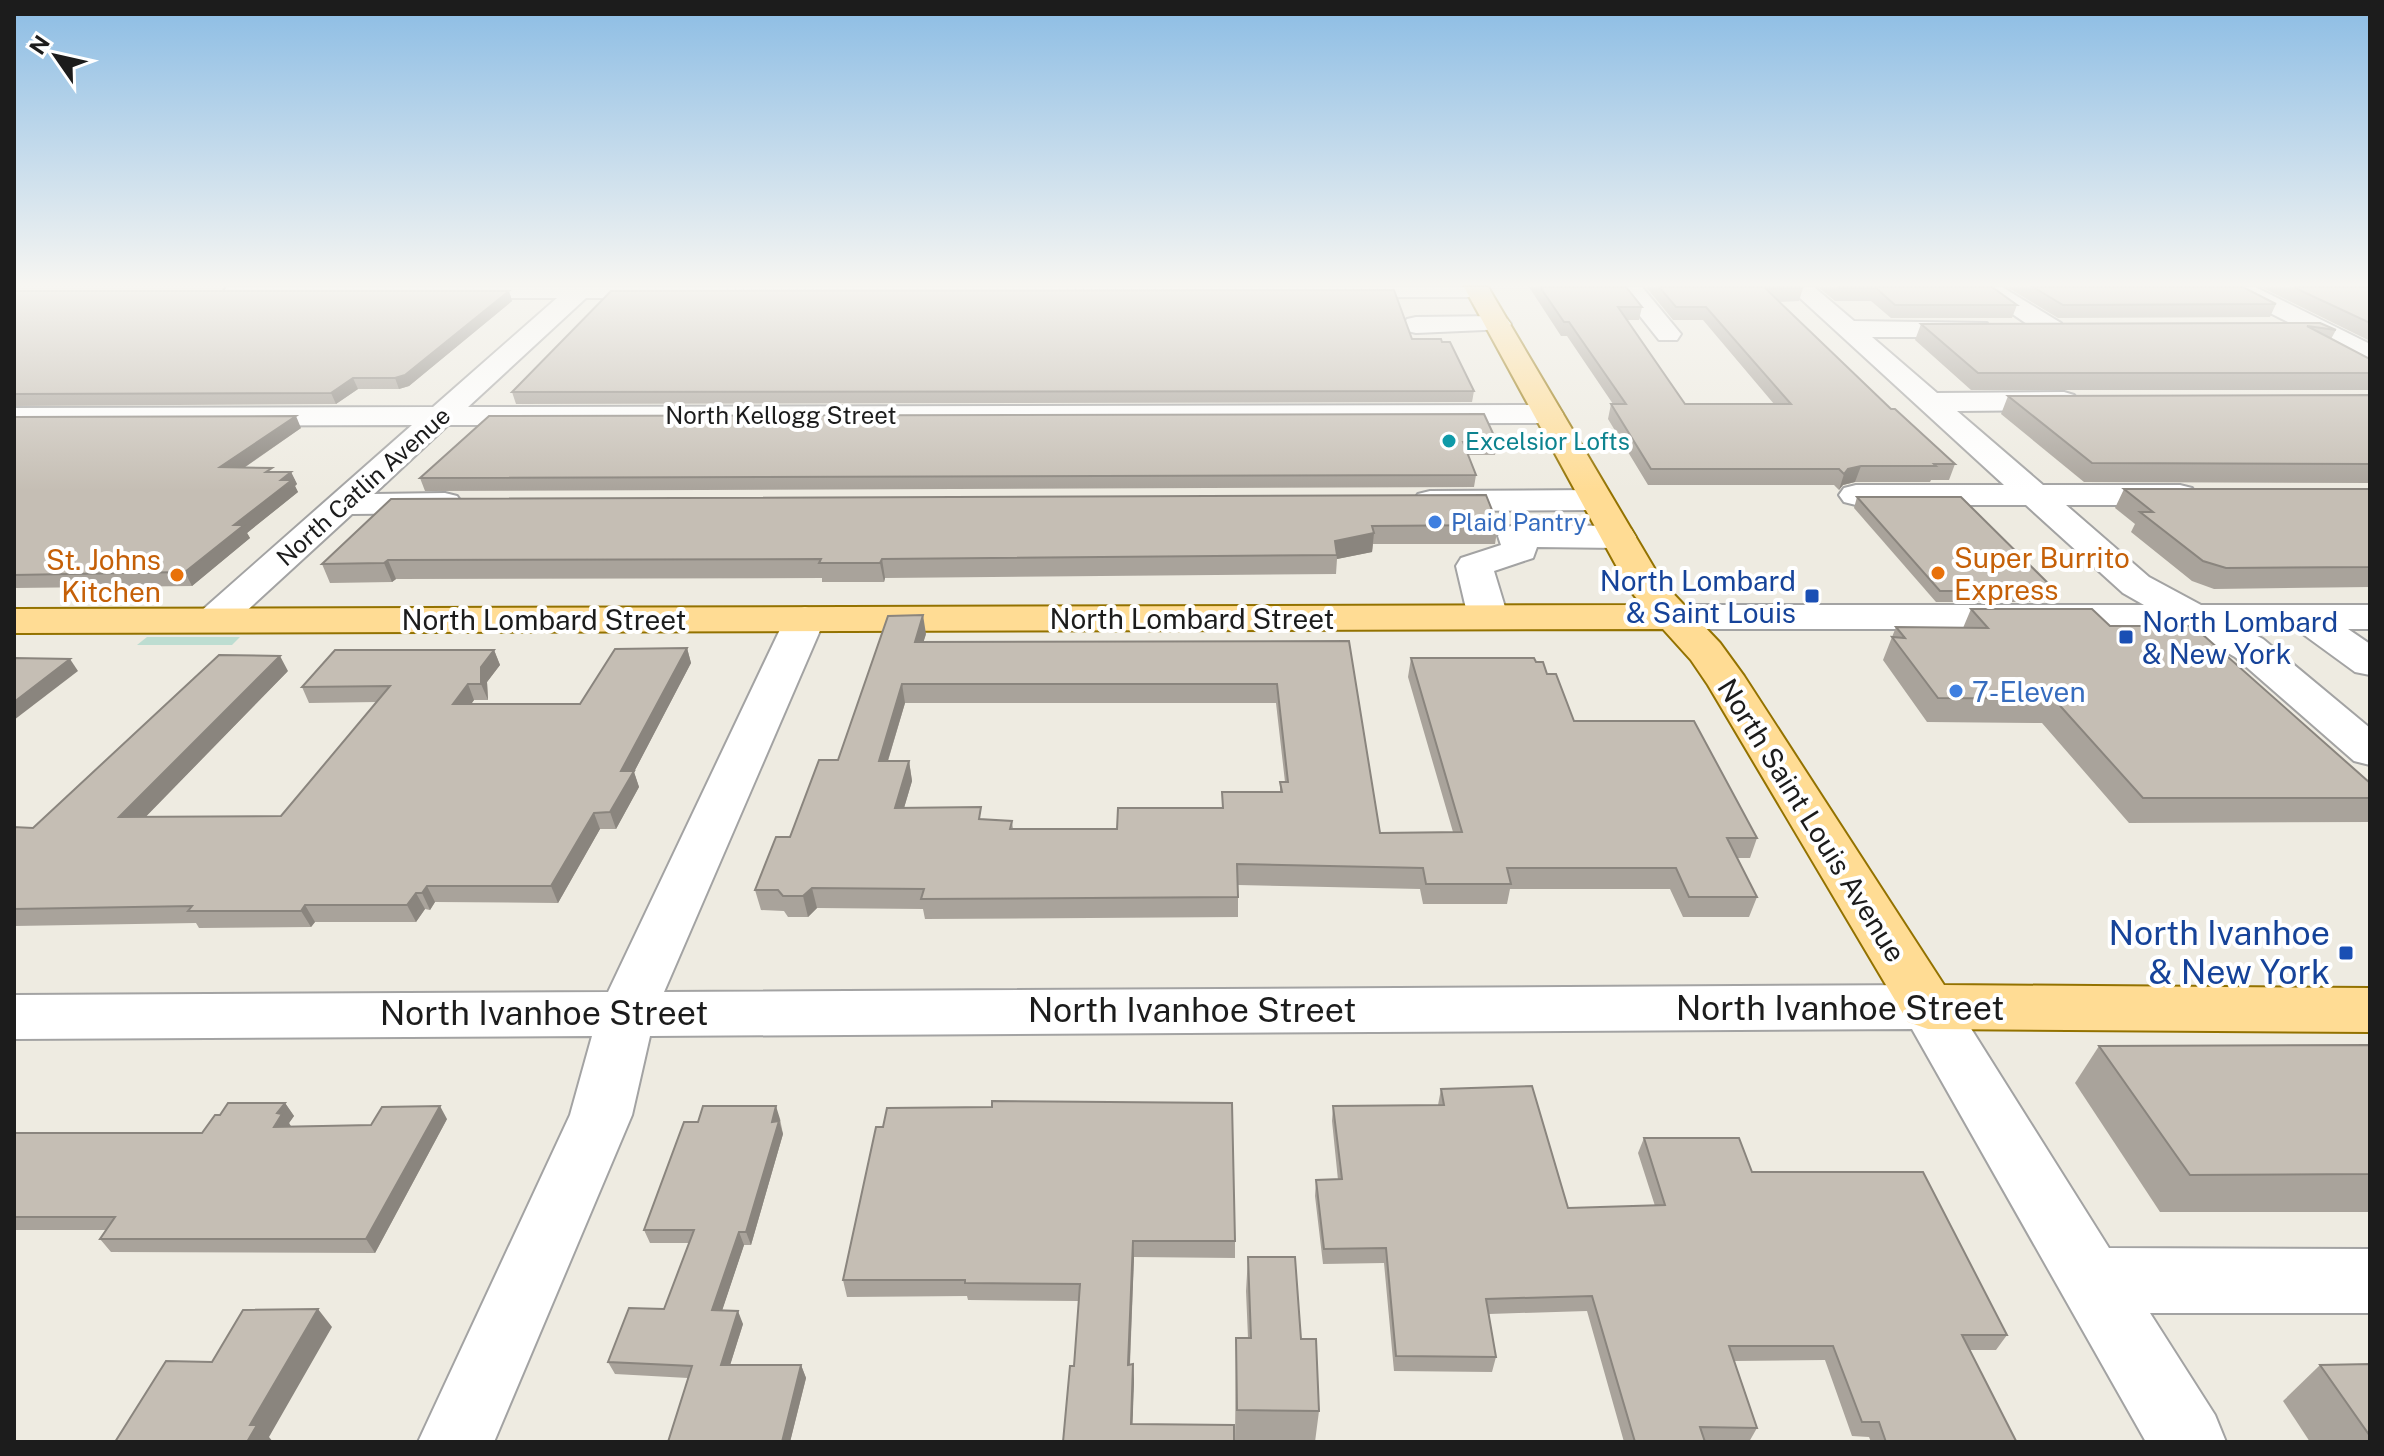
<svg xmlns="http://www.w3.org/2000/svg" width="2384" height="1456" viewBox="0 0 2384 1456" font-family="'Public Sans',sans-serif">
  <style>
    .wetland { fill: #bdddd1 }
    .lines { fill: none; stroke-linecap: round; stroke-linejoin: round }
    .minor-casing { stroke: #a3a3a3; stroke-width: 4 }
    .major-casing { stroke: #937200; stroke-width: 4 }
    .minor { fill: #fff; fill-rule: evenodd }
    .major { fill: #ffdc94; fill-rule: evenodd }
    .wall { fill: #a9a39b; fill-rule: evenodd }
    .shaded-wall { fill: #8a857e }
    .building { fill: #c5beb4; stroke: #8a857e; stroke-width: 2; fill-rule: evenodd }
    .culture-dot { fill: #0f9aa8; stroke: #fff; stroke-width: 3 }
    .shop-dot { fill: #3f7fe0; stroke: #fff; stroke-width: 3 }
    .food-dot { fill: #e8710a; stroke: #fff; stroke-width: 3 }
    .transit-dot { fill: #1a4fb4; stroke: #fff; stroke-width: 3 }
    .labels { text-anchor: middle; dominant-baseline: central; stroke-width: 8; stroke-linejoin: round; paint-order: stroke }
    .far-street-label { font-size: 24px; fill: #1c1c1c; stroke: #fff }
    .far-culture-label { font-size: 24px; fill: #0d838f; stroke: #fff; text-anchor: start }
    .far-shop-label { font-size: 24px; fill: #366cbe; stroke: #fff; text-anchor: start }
    .food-label { font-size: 28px; fill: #c56008; stroke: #fff; text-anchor: start }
    .transit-label { font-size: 28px; fill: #164399; stroke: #fff; text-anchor: end }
    .street-label { font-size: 28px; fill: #1c1c1c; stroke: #fff }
    .shop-label { font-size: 28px; fill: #366cbe; stroke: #fff; text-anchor: start }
    .near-transit-label { font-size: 34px; fill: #164399; stroke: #fff; text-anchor: end }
    .near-street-label { font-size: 34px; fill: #1c1c1c; stroke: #fff }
  </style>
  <rect width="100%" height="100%" fill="#eeebe1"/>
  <path class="wetland" d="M147,637H240L232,645H137Z"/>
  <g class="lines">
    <g class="minor-casing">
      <g id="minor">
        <path d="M227,287H1488L1490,290L1487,295L1478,297L586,298L468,407L1548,405L1559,408L1563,414L1559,420L1548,423L448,425L374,494L445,493L457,496L462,503L457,510L445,513L352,514L228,628L214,632L200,628L194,620L200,612L412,425L14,426V408L433,407L557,298H236L227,296L224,291Z"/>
        <path d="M1617,287H1642L1681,334L1677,340H1659Z"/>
        <path d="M1788,287H1814L1854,321L1987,323L1991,329L1987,335L1978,337H1872L1937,393L2064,392L2074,395L2079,401L2074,407L2064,410L1957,411L2043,485H2180L2192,488L2197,495L2192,502L2180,505H2066L2149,577L2201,605H2370V629H2348L2370,644V675L2355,672L2296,629H2244L2263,639L2370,728V765L2354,761L2235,657L2186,629H1674L1660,625L1654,617L1660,609L1674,605H2144L2123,593L2026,505H1856L1844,502L1839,495L1844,488L1856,485H2004Z"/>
        <path d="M1973,287H2002L2061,323L2065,329L2061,335H2043Z"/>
        <path d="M2225,287H2255L2370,344V363L2228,292Z"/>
        <path d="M1498,316L1507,319L1511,324L1507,329L1416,333L1407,331L1403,325L1407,319L1416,317Z"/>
        <path d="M1596,490L1608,493L1613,500L1608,507L1596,510L1430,511L1418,508L1413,501L1418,494L1430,491Z"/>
        <path d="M1516,525L1618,526L1631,529L1636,537L1631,545L1618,548L1537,547L1533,558L1494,571L1508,617L1502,625L1488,629L1474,625L1468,617L1456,566L1461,558L1501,545L1498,536L1503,528Z"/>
        <path d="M805,607L819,611L825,619L664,992L1928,985L1948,992L2109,1248L2370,1249V1313H2150L2215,1415L2226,1442H2146L1912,1029L650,1036L632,1115L494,1442H418L570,1115L592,1036L14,1039V995L608,992L785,619L791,611Z"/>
      </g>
    </g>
    <g class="major-casing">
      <path id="major" d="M1464,287H1488L1663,583L1720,643L1744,676L1944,985L2370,988V1032L1928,1029L1908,1022L1708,685L1691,660L1663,629L14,633V609L1642,605L1629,589Z"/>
    </g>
    <use href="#minor" class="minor"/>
    <use href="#major" class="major"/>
  </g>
  <g class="wall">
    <path d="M1529,287H1626L1642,307L1639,320H1627L1685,404H1774L1703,320H1673L1646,287H1801L1803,288L1799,301L1779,302L1891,409L1955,464L1949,480H1931L1930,482H1855L1843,485L1839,490L1834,485H1648L1608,419L1611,404H1613L1567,336H1561Z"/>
    <path d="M1818,287H1992L2017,305L2012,318H1891L1871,301H1835Z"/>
    <path d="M2007,287H2243L2276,304L2270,317L2058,318Z"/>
    <path d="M2261,287H2370V341Z"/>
    <path d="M14,291H509L512,301L409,386L399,389H358L336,404L14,406Z"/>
    <path d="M2320,323L2336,330L2331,339L2370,359V390H1971L1915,340L1921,324Z"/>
    <path d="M1412,339L1442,342L1474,391L1472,402L516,404L512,392Z"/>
    <path d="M2370,395V483L2084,482L2001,414L2008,396Z"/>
    <path d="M489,416L1497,442L1495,455H1468L1476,475L1474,487L425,491L420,478Z"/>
    <path d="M14,417L301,428L244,468L274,472H291L297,484L295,486L298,492L247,533L250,538L192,586L14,588Z"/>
    <path d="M2124,489H2370V587L2214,589L2192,581L2131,532L2135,524L2115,508Z"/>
    <path d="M1857,497L2056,591L2051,602H1936L1854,508Z"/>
    <path d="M391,499L1498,525L1495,544H1373L1372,552L1337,559L1336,574L885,578L884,582H822V578L396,579L392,582L330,583L322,564Z"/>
    <path d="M1971,609L2110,626L2370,783V822L2129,823L2042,723L1927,722L1883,660L1892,637L1896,627L1963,628Z"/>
    <path d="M926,634L923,642L1349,641L1380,833L1453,832L1408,677L1411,658L1536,662L1547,674L1574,721L1757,838L1750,858H1737L1757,897L1749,917H1683L1670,889H1510L1507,904H1423L1420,889L1238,885V917L925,919L923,909L817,908L808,917H788L784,911L761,910L755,890L838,760ZM905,703H1276L1285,782H1280V792H1222V808L1117,829H1013L1012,821L983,819L904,808L912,781L909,761H888Z"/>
    <path d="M687,648L691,663L634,772L639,787L616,829H600L558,903L435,902L430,910L425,909L416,922H315L311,927L199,928L196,923L14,926V827L33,828L288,671L146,816H281L377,702L309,703L302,687L494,650L500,665L487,682L488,700H474L471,704H580Z"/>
    <path d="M2370,1045V1212H2160L2075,1083L2099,1046Z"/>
    <path d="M1441,1089L1568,1208L1655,1206L1638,1153L1644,1138L1752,1172L2007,1335L1996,1350H1969L2016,1441L2014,1442H1871L1869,1437L1852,1436L1825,1360L1734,1361L1757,1428L1749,1442H1624L1587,1311L1489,1314L1496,1357L1492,1372L1394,1371L1384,1263L1323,1264L1315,1196L1316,1180H1338L1332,1121L1333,1106L1438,1105Z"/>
    <path d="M285,1103L294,1116L289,1123L291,1126L371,1125L447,1119L375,1253L111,1252L100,1239L106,1230H14V1133H202L220,1115Z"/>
    <path d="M780,1119L783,1134L751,1245H744L722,1310L743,1324L730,1365H801L806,1378L790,1442H668L688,1378L615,1374L608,1362L664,1309L689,1243H650L644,1230L698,1122Z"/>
    <path d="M876,1127L1235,1241V1258L1134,1257L1130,1365L1133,1364L1134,1381L1132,1424L1063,1442L1074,1366L1079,1301L968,1300L967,1296L847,1297L843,1280Z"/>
    <path d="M1248,1257L1301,1339L1319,1411L1315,1442H1235L1236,1338H1248L1246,1291Z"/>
    <path d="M2370,1364V1442H2310L2283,1401L2320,1365Z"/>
  </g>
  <g class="shaded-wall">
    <path d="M509,291L512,301L409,386L399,389L395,378Z"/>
    <path d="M353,378L358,389L336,404L331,393Z"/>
    <path d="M296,416L301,428L226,480L220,467Z"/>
    <path d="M1861,466L1855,482L1843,485L1839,490L1844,474L1848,469Z"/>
    <path d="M291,472L297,484L295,486L298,492L247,533L250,538L192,586L185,572L281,480Z"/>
    <path d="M1374,533L1372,552L1337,559L1335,541Z"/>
    <path d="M882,559L885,578L884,582L880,563Z"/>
    <path d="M388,560L396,579L392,582L384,563Z"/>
    <path d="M923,615L926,634L918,660L915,642Z"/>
    <path d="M687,648L691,663L634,772L639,787L616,829L610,812L621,771Z"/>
    <path d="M494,650L500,665L487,682L488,700L481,684V667Z"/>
    <path d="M280,656L288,671L130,833L119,817Z"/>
    <path d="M70,659L78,671L14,720V702Z"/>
    <path d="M468,684L474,700L460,720L453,704Z"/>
    <path d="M902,684L905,703L882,780L879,761Z"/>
    <path d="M909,761L912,781L898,828L895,808Z"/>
    <path d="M594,813L600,829L558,903L551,886Z"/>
    <path d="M427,886L435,902L430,910L422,893Z"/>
    <path d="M812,888L817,908L808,917L803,896Z"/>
    <path d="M416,893L425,909L416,922L407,905Z"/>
    <path d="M305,905L315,922L311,927L301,911Z"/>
    <path d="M285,1103L294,1116L289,1123L291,1127H274L277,1113Z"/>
    <path d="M440,1106L447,1119L375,1253L366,1239Z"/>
    <path d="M776,1106L780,1119L778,1124L779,1121L783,1134L751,1245L746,1232Z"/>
    <path d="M739,1232L744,1245L718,1323L712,1310Z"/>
    <path d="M1133,1241L1134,1257L1129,1381L1128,1365Z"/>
    <path d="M318,1309L332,1327L269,1437L273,1442H247L250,1425Z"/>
    <path d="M738,1311L743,1324L726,1378L721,1365Z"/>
    <path d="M1133,1364L1134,1381L1132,1440L1131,1424Z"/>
    <path d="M801,1365L806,1378L790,1442H782Z"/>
  </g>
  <g class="building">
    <path d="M1540,287H1626L1642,307H1618L1685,404H1791L1706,307H1676L1659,287H1801L1803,288L1766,289L1891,409H1895L1955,464H1934L1936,466H1861L1848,469L1844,474L1839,469H1651L1611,404H1626L1569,322H1564Z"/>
    <path d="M1837,287H1992L2017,305H1895L1876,288H1839Z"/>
    <path d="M2033,287H2243L2276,304L2063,305Z"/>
    <path d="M2293,287H2370V323Z"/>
    <path d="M1394,290L1412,339H1441L1442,342H1450L1474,391L512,392L611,291Z"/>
    <path d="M14,291H509L405,375L395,378H353L331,393L14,394Z"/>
    <path d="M2320,323L2336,330L2307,326L2370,359V373H1978L1921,324Z"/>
    <path d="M2370,395V464L2092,463L2008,396Z"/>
    <path d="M1484,414L1497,442H1463L1476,475L420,478L489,416Z"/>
    <path d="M296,416L220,467L272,468L266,472H291L281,480H292L234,525H244L185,572L14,575V417Z"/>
    <path d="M2124,489H2370V567L2226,568L2203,561L2140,512H2153Z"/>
    <path d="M1486,495L1498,525L1372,526L1374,533L1335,541L1337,555L882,559L880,563H819L821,559L388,560L384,563L322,564L391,499Z"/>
    <path d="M1857,497H1961L2056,591H1940Z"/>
    <path d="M1971,609H2092L2110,626H2193L2370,783V798H2143L2054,699L1938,698L1892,637L1905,638L1896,627L1988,628Z"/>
    <path d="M923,615L915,642L1349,641L1380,833L1462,832L1411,658H1534L1536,662H1543L1547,674H1556L1574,721H1694L1757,838H1727L1757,897H1689L1676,868H1507L1511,884H1426L1423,868L1237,864L1238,897L921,899L924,889L812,888L803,896H783L778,890H755L776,837H790L819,760H838L888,616ZM902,684H1277L1288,782H1280L1282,792H1222L1223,808H1118L1117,829H1010L1012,821L979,819L981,807L895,808L909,761H879Z"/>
    <path d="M687,648L621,771H634L610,812L594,813L551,886H427L422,893H416L407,905H305L301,911H188L192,906L14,909V827L33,828L219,655L280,656L119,817L281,816L390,686L302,687L335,650H494L481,667V684H468L453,704H580L615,649Z"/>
    <path d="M14,658L70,659L14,702Z"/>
    <path d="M2370,1045V1174L2190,1175L2099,1046Z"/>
    <path d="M1532,1086L1568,1208L1665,1205L1644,1138H1739L1752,1172H1923L2007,1335H1962L2016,1441L2004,1442H1886L1879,1422H1862L1833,1346H1729L1757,1428L1700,1427L1705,1442H1635L1592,1296L1486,1299L1496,1357L1396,1356L1386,1248L1324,1249L1316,1180L1342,1179L1333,1106L1444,1105L1441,1089Z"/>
    <path d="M992,1101L1232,1103L1235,1241H1133L1128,1365L1133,1364L1131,1424L1234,1425V1442H1063L1070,1366H1074L1080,1284L965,1283V1280H843L876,1127H883L887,1108L992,1107Z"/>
    <path d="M228,1103H285L277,1113L282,1114L274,1127L371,1125L382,1107L440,1106L366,1239H100L115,1217H14V1133H202L215,1115H220Z"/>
    <path d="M703,1106H776L772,1122L779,1121L746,1232H739L712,1310L738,1311L721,1365H801L782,1442H668L692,1366L608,1362L629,1308L664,1309L694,1230H644L684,1122H698Z"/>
    <path d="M1248,1257H1295L1301,1339H1316L1319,1411L1237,1410L1236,1338H1251Z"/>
    <path d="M318,1309L250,1425H257L247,1442H115L166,1361L212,1362L243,1310Z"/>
    <path d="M2370,1364V1436L2320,1365Z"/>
  </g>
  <linearGradient id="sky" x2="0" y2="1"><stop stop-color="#8bbce4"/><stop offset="0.58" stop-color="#f7f6f2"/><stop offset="1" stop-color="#f7f6f2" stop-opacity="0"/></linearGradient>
  <rect width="2384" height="491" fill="url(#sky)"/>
  <circle class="culture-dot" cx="1449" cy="441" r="8"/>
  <g class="shop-dot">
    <circle cx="1435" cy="522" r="8"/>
    <circle cx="1956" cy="691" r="8"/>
  </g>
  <g class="food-dot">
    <circle cx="1938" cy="573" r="8"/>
    <circle cx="177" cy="575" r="8"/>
  </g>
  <g class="transit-dot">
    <rect x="1804" y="588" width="16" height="16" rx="4"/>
    <rect x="2118" y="629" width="16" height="16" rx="4"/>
    <rect x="2338" y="945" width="16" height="16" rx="4"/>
  </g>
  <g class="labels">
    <g class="far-street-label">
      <text x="781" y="415">North Kellogg Street</text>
      <text transform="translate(363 486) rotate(-42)">North Catlin Avenue</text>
    </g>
    <g class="far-culture-label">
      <text x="1465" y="441">Excelsior Lofts</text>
    </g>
    <g class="far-shop-label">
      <text x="1451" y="522">Plaid Pantry</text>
    </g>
    <g class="food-label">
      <text x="1954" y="557">Super Burrito<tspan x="1954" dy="32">Express</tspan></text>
      <text x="161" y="559" text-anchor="end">St. Johns<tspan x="161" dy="32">Kitchen</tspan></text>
    </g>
    <g class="transit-label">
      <text x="1796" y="580">North Lombard<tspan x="1796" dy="32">&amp; Saint Louis</tspan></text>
      <text x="2142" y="621" text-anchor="start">North Lombard<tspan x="2142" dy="32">&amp; New York</tspan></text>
    </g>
    <g class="street-label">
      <text x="1192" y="618">North Lombard Street</text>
      <text x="544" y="619">North Lombard Street</text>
      <text transform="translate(1812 820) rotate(58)">North Saint Louis Avenue</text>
    </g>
    <g class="shop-label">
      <text x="1972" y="691">7-Eleven</text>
    </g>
    <g class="near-transit-label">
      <text x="2330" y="933">North Ivanhoe<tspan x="2330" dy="39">&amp; New York</tspan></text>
    </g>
    <g class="near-street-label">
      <text x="1840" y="1008">North Ivanhoe Street</text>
      <text x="1192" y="1010">North Ivanhoe Street</text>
      <text x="544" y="1013">North Ivanhoe Street</text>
    </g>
  </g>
  <rect width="2384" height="1456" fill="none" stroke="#1c1c1c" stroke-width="32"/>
  <g transform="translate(56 56) rotate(304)" stroke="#ffffff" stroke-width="6" paint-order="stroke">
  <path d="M0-6L14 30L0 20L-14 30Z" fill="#1c1c1c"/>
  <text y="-12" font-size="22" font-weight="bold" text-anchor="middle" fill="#1c1c1c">N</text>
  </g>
</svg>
